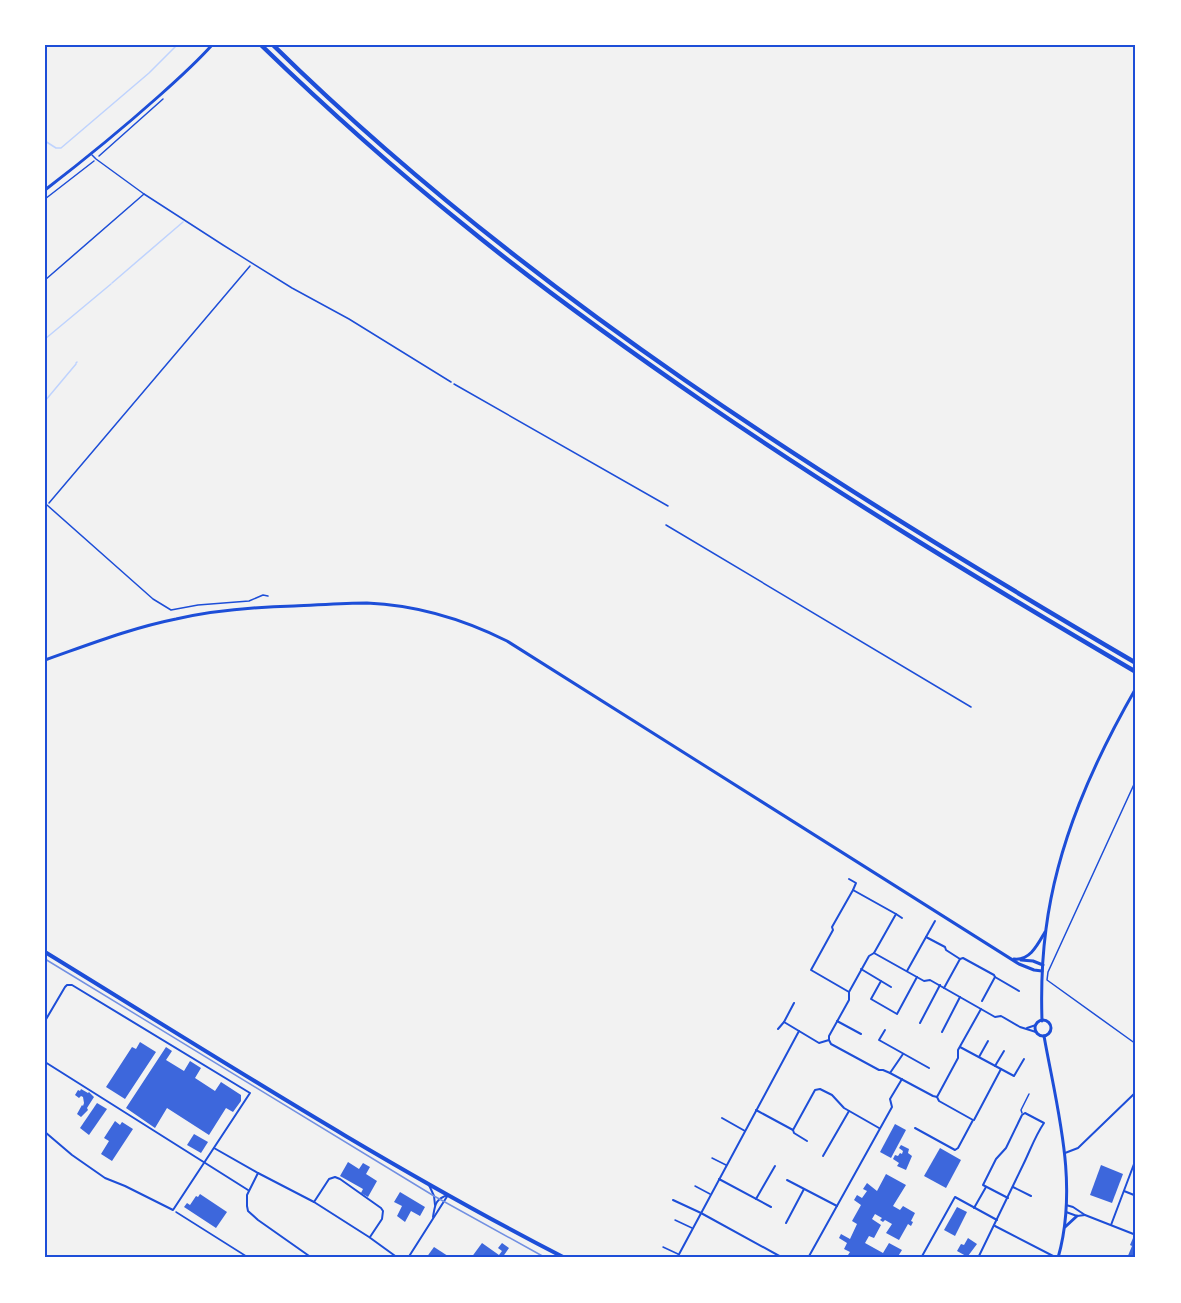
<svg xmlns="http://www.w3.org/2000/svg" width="1181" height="1303" viewBox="0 0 1181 1303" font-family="'Fira Sans',sans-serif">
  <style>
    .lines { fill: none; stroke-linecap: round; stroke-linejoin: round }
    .stream { stroke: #bfd3fe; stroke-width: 1.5 }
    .building { fill: #3d67dc }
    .path { stroke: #1d4ed8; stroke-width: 1.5 }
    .service { stroke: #1d4ed8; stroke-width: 1.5 }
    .minor { stroke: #1d4ed8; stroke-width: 2 }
    .tertiary { stroke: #1d4ed8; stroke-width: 3 }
    .primary { stroke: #1d4ed8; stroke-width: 4 }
    .motorway { stroke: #1d4ed8; stroke-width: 4.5 }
    .rail { stroke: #7290e2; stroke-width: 1.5 }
    .neatline { fill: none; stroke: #1d4ed8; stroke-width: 2 }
  </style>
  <rect width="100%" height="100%" fill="#f2f2f2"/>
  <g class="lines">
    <g class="stream">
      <path d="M45,141L56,148H61L149,73L177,45"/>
      <path d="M112,283L183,222"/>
      <path d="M45,339L111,284"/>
      <path d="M76,363L77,362"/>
      <path d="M45,401L76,364"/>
    </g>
  </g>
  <g class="building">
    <path d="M140,1042L156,1052L125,1099L106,1087L132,1047L136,1049Z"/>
    <path d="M166,1047L172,1051L166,1060L184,1071L190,1061L201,1068L195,1078L215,1091L221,1082L241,1095V1101L233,1112L226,1108L209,1135L167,1108L155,1128L126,1108Z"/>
    <path d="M81,1089L88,1093L89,1092L94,1097L87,1108L88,1110L81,1117L77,1114L82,1105L83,1106L84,1103L83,1097L81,1096L79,1098L75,1095L78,1090L80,1091Z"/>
    <path d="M97,1103L107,1109L89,1135L80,1128Z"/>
    <path d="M115,1121L120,1125L122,1122L133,1129L112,1161L101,1154L109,1141L104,1138Z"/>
    <path d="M895,1124L906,1130L891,1158L880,1152Z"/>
    <path d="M194,1134L208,1142L201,1153L187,1145Z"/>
    <path d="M901,1145L909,1149L908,1153L912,1156L906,1170L897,1166L899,1163L893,1159L895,1155L898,1156L900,1153L902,1154L903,1151L899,1148Z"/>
    <path d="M940,1148L961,1160L946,1188L924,1176Z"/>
    <path d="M348,1162L359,1169L363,1163L370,1167L366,1174L377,1181L368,1197L361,1193L363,1189L340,1176Z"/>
    <path d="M1101,1165L1123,1174L1112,1203L1090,1195Z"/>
    <path d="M886,1174L906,1185L893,1206L900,1210L903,1206L915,1213L911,1221L913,1222L911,1226L908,1224L899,1240L886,1233L892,1224L885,1220L883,1222L880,1220L882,1218L875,1214L872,1219L881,1225L874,1238L869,1236L865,1243L883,1253L889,1243L902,1250L897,1258H846L850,1252L844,1249L847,1243L839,1238L841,1234L850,1239L857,1224L852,1221L861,1205L854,1200L857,1195L862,1198L867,1191L863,1189L867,1183L877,1191Z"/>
    <path d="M400,1192L425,1207L420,1216L411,1211L405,1222L397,1216L402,1206L394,1202Z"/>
    <path d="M200,1194L227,1212L216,1228L184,1207L187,1203L190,1205L196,1196L198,1197Z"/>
    <path d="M957,1207L967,1212L955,1236L944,1230Z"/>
    <path d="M968,1238L977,1244L968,1256H966L957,1251L961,1244L964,1245Z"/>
    <path d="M1133,1238L1136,1239V1258H1127L1132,1246L1130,1245Z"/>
    <path d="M482,1243L499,1255L502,1251L498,1248L502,1243L509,1248L502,1258H471Z"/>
    <path d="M434,1247L451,1258H426Z"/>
  </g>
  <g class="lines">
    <g class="path">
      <path d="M99,156L163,99"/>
      <path d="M45,199L94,161"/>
      <path d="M454,384L668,506"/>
      <path d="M49,503L250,266"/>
      <path d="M666,525L971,707"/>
      <path d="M176,1212L249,1258"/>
    </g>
    <g class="service">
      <path d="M92,155L96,159L144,194L223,245L292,288L349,319L451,382"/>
      <path d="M45,280L144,194"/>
      <path d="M47,505L153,599L171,610L198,605L249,601L263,595L268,596"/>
      <path d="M1136,780L1048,972L1047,980L1136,1044"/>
      <path d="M1022,1113L1021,1110L1029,1094"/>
      <path d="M712,1158L726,1165"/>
      <path d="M695,1186L710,1194"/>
      <path d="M675,1220L692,1228"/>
      <path d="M663,1247L678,1254"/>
    </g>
    <g class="minor">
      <path d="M849,879L856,883L853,890"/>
      <path d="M896,914L902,918"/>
      <path d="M926,937L935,921"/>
      <path d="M861,969L881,981L871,999L897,1014L917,977"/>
      <path d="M907,971L926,937L945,947L946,950L960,959"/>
      <path d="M881,981L891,987"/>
      <path d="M944,988L960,959L963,958L994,975L995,977L1019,991"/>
      <path d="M849,992L811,970L833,930L832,927L853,890L896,914L874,953"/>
      <path d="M982,1001L995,977"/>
      <path d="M45,1021L65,987L67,985H72L250,1093L173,1210L125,1186L105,1178L72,1155L45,1132"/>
      <path d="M837,1021L861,1034"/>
      <path d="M784,1022L799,1031"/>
      <path d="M920,1023L940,985"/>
      <path d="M1027,1028L1036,1025"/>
      <path d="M778,1029L784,1022L794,1003"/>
      <path d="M885,1030L879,1040L929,1068"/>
      <path d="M942,1032L960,997"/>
      <path d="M829,1040V1036L849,1000V992L869,956L874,953L924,981L930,980L995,1017L1001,1016L1020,1027L1036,1032"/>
      <path d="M829,1040L831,1044L879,1070H883L890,1073L933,1096L937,1097L958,1058V1050L981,1009"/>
      <path d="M960,1047L1014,1076L1024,1059"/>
      <path d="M979,1057L988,1041"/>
      <path d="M45,1062L248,1190"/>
      <path d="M995,1066L1004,1051"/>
      <path d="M890,1073L903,1054"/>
      <path d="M756,1110L793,1130L815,1090L820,1089L832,1095L844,1108L879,1128"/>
      <path d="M722,1118L745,1131"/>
      <path d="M974,1120L1001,1069"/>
      <path d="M915,1128L955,1150L958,1148L973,1120L939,1101L937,1097"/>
      <path d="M793,1130L794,1133L807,1141"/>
      <path d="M214,1148L258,1173L314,1202L369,1237L398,1258"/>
      <path d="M1065,1153L1078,1148L1136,1092"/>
      <path d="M823,1156L849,1111"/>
      <path d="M258,1173L247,1195V1206L248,1211L258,1220L312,1258"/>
      <path d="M719,1179L771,1207"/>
      <path d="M787,1180L837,1206"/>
      <path d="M429,1185L434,1196L435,1205"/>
      <path d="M1013,1187L1031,1196"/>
      <path d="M1124,1191L1134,1195L1136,1190"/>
      <path d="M756,1199L775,1166"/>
      <path d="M673,1200L701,1213L783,1258"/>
      <path d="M314,1202L329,1179L335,1177L340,1179L381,1208L383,1211L382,1219L370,1237"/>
      <path d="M1066,1205L1073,1207L1085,1215L1136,1235"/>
      <path d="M974,1208L986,1187"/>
      <path d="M1066,1212L1077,1216L1085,1215"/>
      <path d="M433,1217C435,1205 435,1199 448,1195"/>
      <path d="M786,1223L804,1189"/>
      <path d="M1111,1225L1134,1164L1136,1165"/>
      <path d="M995,1226L1057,1258"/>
      <path d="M408,1258L448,1195"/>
      <path d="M677,1258L799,1031L819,1043L829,1040"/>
      <path d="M808,1258L892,1107L890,1099L902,1079"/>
      <path d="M921,1258L955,1197L997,1220"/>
      <path d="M978,1258C993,1227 1008,1196 1023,1165C1030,1151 1035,1136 1044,1123L1025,1113L1022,1115L1006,1148L996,1159L983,1185L1008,1198"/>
    </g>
    <g class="tertiary">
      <path d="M45,190C84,160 122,129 159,96C177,80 196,63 212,45"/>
      <path d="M45,660C88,645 131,628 176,619C215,610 254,607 294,606C318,605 343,603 367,603C416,605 463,619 507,641L1019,964L1034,970L1042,971"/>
      <path d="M1014,959C1030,961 1038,944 1045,932"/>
      <path d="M1021,960L1033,961L1043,965"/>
      <circle cx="1043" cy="1028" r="8"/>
      <path d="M1042,1021C1041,990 1042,959 1046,929C1057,843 1093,763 1136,688"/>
      <path d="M1044,1036C1057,1109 1079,1184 1058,1258"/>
      <path d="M1065,1227L1077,1216"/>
    </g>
    <path class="primary" d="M45,952C216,1057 386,1166 565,1258"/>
    <g class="motorway">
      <path d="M261,45C326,108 393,168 464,225C542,289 625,348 708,405C847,500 991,587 1136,672"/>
      <path d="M273,45C526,294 831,484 1136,663"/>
    </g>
    <path class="rail" d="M45,959L434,1196L546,1258"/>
  </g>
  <rect width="1181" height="1303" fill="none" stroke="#ffffff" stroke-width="93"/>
  <rect x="46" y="46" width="1088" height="1210" class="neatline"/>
</svg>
